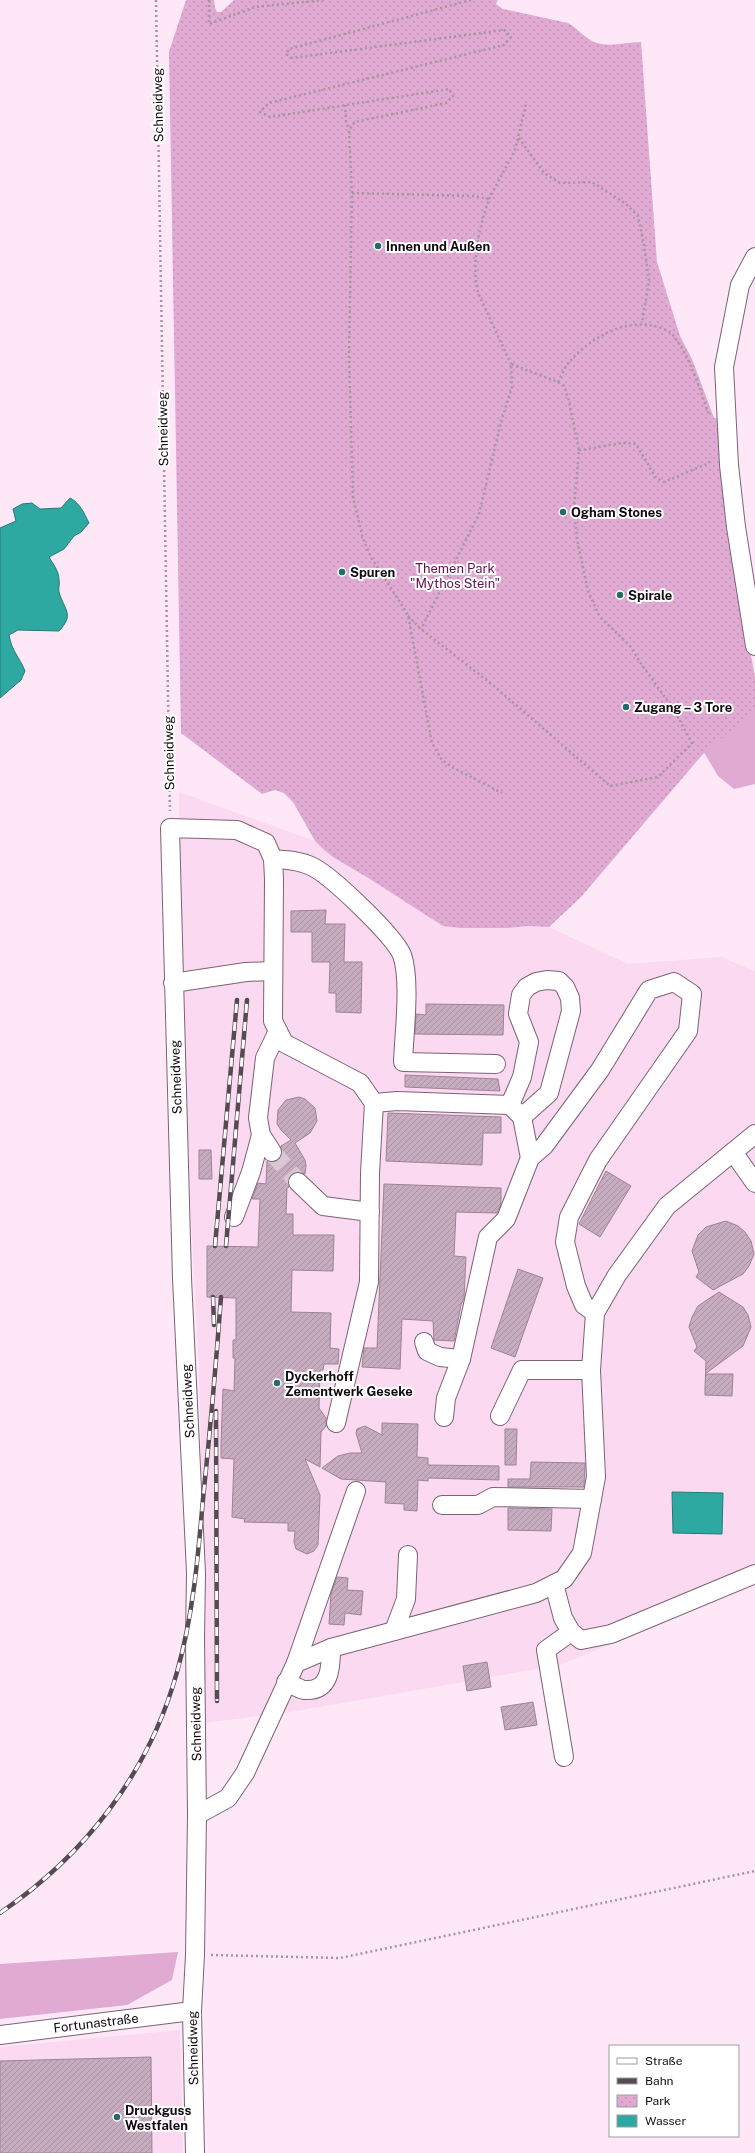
<svg xmlns="http://www.w3.org/2000/svg" width="755" height="2153" viewBox="0 0 755 2153" font-family="'Public Sans',sans-serif">
  <style>
    .built { fill: #fbd9f1 }
    .green { fill: #e0aad2 }
    .park { fill: url(#park-dots) }
    .water { fill: #2da9a1; stroke: #257975 }
    .building { fill: url(#building-hatch); stroke: #9c8395 }
    .lines { fill: none; stroke-linecap: round; stroke-linejoin: round }
    .minor-tunnel { stroke: #dac7d5; stroke-width: 18; stroke-dasharray: 18 9; stroke-linecap: butt }
    .minor-casing { stroke: #7b6374; stroke-width: 20 }
    .path { stroke: #a595a1; stroke-width: 2.5; stroke-dasharray: 2 3; stroke-linecap: butt }
    .minor { stroke: #fff; stroke-width: 18 }
    .rail-casing { stroke: #564a53; stroke-width: 4.5 }
    .rail { stroke: #fff; stroke-width: 3; stroke-dasharray: 9; stroke-linecap: butt }
    .poi-dot { fill: #226c67; stroke: #fff; stroke-width: 1.5 }
    .labels { text-anchor: middle; dominant-baseline: central; stroke-width: 4; stroke-linejoin: round; paint-order: stroke }
    .street-label { font-size: 13px; fill: #11090f; stroke: #fff }
    .poi-label { font-size: 13px; font-weight: bold; fill: #11090f; stroke: #fff; text-anchor: start }
    .park-label { font-size: 13px; fill: #621255; stroke: #fff }
  </style>
  <defs>
    <pattern id="park-dots" width="8" height="8" patternUnits="userSpaceOnUse"><rect width="8" height="8" fill="#e0aad2"/><path d="M2 2h.1M6 6h.1" fill="none" stroke="#bf91b3" stroke-width="1.8" stroke-linecap="round"/></pattern>
    <pattern id="building-hatch" width="6" height="6" patternUnits="userSpaceOnUse"><rect width="6" height="6" fill="#c6acbe"/><path d="M-1 1l2-2M0 6l6-6M5 7l2-2" fill="none" stroke="#a993a2"/></pattern>
  </defs>
  <rect width="100%" height="100%" fill="#fee8f8"/>
  <g class="built">
    <path d="M179,792L315,841L333,857L460,928H509L527,926L549,927L628,964L721,957L755,971V1586L560,1665L291,1712L196,1724L204,1576L199,1369L181,1027Z"/>
    <path d="M180,2030L183,2153H0V2047Z"/>
  </g>
  <g class="green">
    <path d="M755,677V784L734,789L718,776L677,707Z"/>
    <path d="M178,1952L172,1980L127,2005L0,2019V1964Z"/>
  </g>
  <path class="park" d="M186,0H214L215,8L217,12H221L234,0H498L496,4L503,9L568,23C577,28 585,38 594,42C608,48 626,42 641,42L657,262L680,336L692,359L714,418L720,419L728,531L755,677V710L703,754L581,897L549,927L527,926L509,928H460L443,926L370,879L333,857L322,848L315,841L293,802L284,793L275,790L262,794L181,733L169,52Z"/>
  <g class="water">
    <path d="M70,498C80,503 84,513 89,523L81,532L74,536L64,549L49,557C53,564 59,571 59,580C60,584 58,588 59,592C64,610 75,614 59,631L18,630L9,635C12,652 19,656 25,671L21,680L0,698V528L16,521L13,509L22,504L32,503L40,509L61,508Z"/>
    <path d="M672,1492L723,1493L722,1534L673,1533Z"/>
  </g>
  <g class="building">
    <path d="M326,910L325,924H345L344,962H362L361,1013L336,1012V993H329L330,962H312V932H291V911Z"/>
    <path d="M426,1004L504,1005L503,1035L415,1034L416,1014L426,1015Z"/>
    <path d="M405,1075L498,1079L500,1091L405,1087Z"/>
    <path d="M299,1097L305,1099L315,1108L317,1121L310,1133L295,1143L305,1160L306,1166L305,1174L295,1172L288,1179L289,1187L287,1188L286,1214H293V1235H334L333,1271L292,1270L291,1312L331,1313L330,1348L339,1349L338,1364H324L323,1370H320L319,1408L326,1418V1426L321,1432L320,1467L305,1459L320,1495L318,1545L314,1551L307,1554L296,1549L294,1542L295,1531H288V1523L244,1522L245,1519L232,1517L234,1459L221,1458V1443L223,1389L234,1391L235,1358H233V1340H236V1298L207,1297V1246L258,1247L260,1199H252L258,1183L266,1184L267,1161L272,1162L278,1161L282,1152L281,1146L291,1140L281,1130L277,1124L278,1110L286,1100Z"/>
    <path d="M388,1113L501,1117V1133H483L482,1165L386,1161Z"/>
    <path d="M199,1150H211L212,1179H199Z"/>
    <path d="M606,1171L631,1186L600,1237L579,1224Z"/>
    <path d="M384,1184L501,1188V1204L497,1213L456,1212L454,1256L466,1257L464,1298L461,1305L454,1341L434,1340L433,1321L402,1319L400,1369L362,1367L364,1348H377Z"/>
    <path d="M726,1221L738,1226L745,1232L751,1241L754,1254L749,1266L743,1274L713,1290L696,1277L699,1272L692,1251L698,1235L706,1227Z"/>
    <path d="M518,1269L543,1278L515,1357L491,1348Z"/>
    <path d="M719,1292L743,1307L748,1315L751,1327L743,1346L705,1374H733L732,1396L705,1395V1388L706,1361L694,1351L697,1347L689,1327L692,1317L698,1306Z"/>
    <path d="M382,1423L418,1424L417,1457L428,1458V1465L499,1466V1480L428,1478V1481L418,1480L417,1511L404,1510V1504L385,1503L386,1482L341,1479L322,1468L338,1456L350,1453H362L356,1433L357,1429L365,1426L382,1435Z"/>
    <path d="M505,1429H517L516,1465H505Z"/>
    <path d="M531,1462L585,1463L584,1487H508V1479H530Z"/>
    <path d="M508,1508L552,1509L551,1531L508,1530Z"/>
    <path d="M337,1577L348,1578L347,1590L363,1591L361,1615L345,1613L344,1625L329,1624L331,1593Z"/>
    <path d="M487,1662L491,1687L467,1691L463,1666Z"/>
    <path d="M533,1702L537,1725L505,1730L501,1707Z"/>
    <path d="M151,2057L152,2153H0V2061Z"/>
  </g>
  <g class="lines">
    <path class="minor-tunnel" d="M272,1152L298,1182"/>
    <g class="minor-casing">
      <g id="minor">
        <path d="M755,257L740,285L724,367L729,465L736,527L755,646"/>
        <path d="M273,859C286,860 298,860 311,866C331,875 394,936 402,955C411,980 404,1034 403,1062L496,1064"/>
        <path d="M173,983L246,972L272,971"/>
        <path d="M374,1103L397,1101L510,1105L522,1077L529,1042L518,1014L521,995L527,987L536,982L547,980L559,981L565,987L570,998L571,1011L549,1093L522,1117L510,1105"/>
        <path d="M522,1117L530,1158"/>
        <path d="M272,1152L261,1135L258,1118L265,1058L278,1031"/>
        <path d="M733,1152L755,1183"/>
        <path d="M298,1182L323,1206L370,1212"/>
        <path d="M234,1217L251,1172L261,1135"/>
        <path d="M424,1342L427,1351L440,1357L461,1359"/>
        <path d="M500,1416L522,1370H591"/>
        <path d="M444,1417L446,1398L461,1359L488,1237L506,1219L530,1158L544,1146L600,1070L649,990L674,982L692,994L688,1031L598,1160L569,1217L565,1242L576,1286L584,1305L595,1313"/>
        <path d="M442,1505H478L493,1497L592,1499"/>
        <path d="M554,1584L563,1618L571,1632L581,1640L611,1634L755,1574"/>
        <path d="M394,1631L406,1599L408,1555"/>
        <path d="M296,1663L356,1491"/>
        <path d="M286,1682C291,1684 299,1689 304,1690C331,1692 331,1666 331,1648"/>
        <path d="M564,1757L546,1650L571,1632"/>
        <path d="M197,1815L228,1798L245,1773L296,1663L331,1648L536,1593L564,1579L582,1553L596,1477L591,1370L595,1313L617,1275L667,1206L755,1134"/>
        <path d="M0,2035L192,2011"/>
        <path d="M195,2153L192,2011L195,1955L197,1815L195,1638L196,1573L182,1278L170,828L237,830L266,843L273,859L274,879L273,1021L284,1043L360,1083L374,1103L370,1173L369,1282L336,1423"/>
      </g>
    </g>
    <g class="path">
      <path d="M156,0L170,811"/>
      <path d="M209,0V24L255,7L324,0"/>
      <path d="M471,0L289,49L286,54L292,58L504,30L511,37L504,45L269,103L260,112L270,117L449,89L453,96L446,103L355,122L349,130L352,193L349,355L353,497L363,539L371,557L408,615L432,743L442,760L452,767L502,793"/>
      <path d="M345,105L346,122L349,130"/>
      <path d="M519,138L544,173L560,183L592,182L626,204L638,216L644,245L649,281L642,323"/>
      <path d="M352,193L473,196L489,199C479,229 471,261 478,293L511,364"/>
      <path d="M489,199L515,150L526,104"/>
      <path d="M558,382C562,375 565,366 570,361C591,338 623,319 654,326C663,328 671,331 676,339C692,362 700,390 709,415"/>
      <path d="M579,450C596,449 622,440 636,444L656,478L664,482L709,463L711,458"/>
      <path d="M408,616L421,629L494,686L610,786L658,777L692,743L674,710L642,665L630,646L600,617L588,591L577,539L574,508L579,450L568,397L564,386L558,382L511,364L512,387L501,422L479,514L421,629"/>
      <path d="M211,1955L340,1958L755,1871"/>
    </g>
    <use href="#minor" class="minor"/>
    <g class="rail-casing">
      <g id="rail">
        <path d="M215,1246L237,1000"/>
        <path d="M226,1246L247,1000"/>
        <path d="M213,1297L214,1325"/>
        <path d="M216,1411L217,1701"/>
        <path d="M0,1913C85,1855 149,1773 177,1672C193,1616 198,1557 203,1499C210,1432 216,1365 221,1297"/>
      </g>
    </g>
    <use href="#rail" class="rail"/>
  </g>
  <g class="poi-dot">
    <circle cx="378" cy="246" r="4"/>
    <circle cx="563" cy="512" r="4"/>
    <circle cx="342" cy="572" r="4"/>
    <circle cx="620" cy="595" r="4"/>
    <circle cx="626" cy="707" r="4"/>
    <circle cx="277" cy="1383" r="4"/>
    <circle cx="117" cy="2117" r="4"/>
  </g>
  <g class="labels">
    <g class="street-label">
      <text transform="translate(158 105) rotate(-91)">Schneidweg</text>
      <text transform="translate(163 429) rotate(-91)">Schneidweg</text>
      <text transform="translate(169 753) rotate(-91)">Schneidweg</text>
      <text transform="translate(176 1077) rotate(-92)">Schneidweg</text>
      <text transform="translate(188 1401) rotate(-93)">Schneidweg</text>
      <text transform="translate(196 1724) rotate(-91)">Schneidweg</text>
      <text transform="translate(96 2023) rotate(-7)">Fortunastraße</text>
      <text transform="translate(193 2048) rotate(-91)">Schneidweg</text>
    </g>
    <g class="poi-label">
      <text x="386" y="246">Innen und Außen</text>
      <text x="571" y="512">Ogham Stones</text>
      <text x="350" y="572">Spuren</text>
      <text x="628" y="595">Spirale</text>
      <text x="634" y="707">Zugang – 3 Tore</text>
      <text x="285" y="1376">Dyckerhoff<tspan x="285" dy="15">Zementwerk Geseke</tspan></text>
      <text x="125" y="2110">Druckguss<tspan x="125" dy="15">Westfalen</tspan></text>
    </g>
    <g class="park-label">
      <text x="455" y="568">Themen Park<tspan x="455" dy="15">"Mythos Stein"</tspan></text>
    </g>
  </g>
  <rect x="609" y="2045" width="130" height="92" fill="#ffffff" stroke="#a09d9f"/>
  <rect x="617" y="2058" width="20" height="6" fill="#ffffff" stroke="#a09d9f"/>
  <text x="645" y="2065" font-size="12" fill="#11090f">Straße</text>
  <rect x="617" y="2078" width="20" height="6" fill="#564a53" stroke="#a09d9f"/>
  <text x="645" y="2085" font-size="12" fill="#11090f">Bahn</text>
  <rect x="617" y="2095" width="20" height="12" fill="url(#park-dots)" stroke="#a09d9f"/>
  <text x="645" y="2105" font-size="12" fill="#11090f">Park</text>
  <rect x="617" y="2115" width="20" height="12" fill="#2da9a1" stroke="#a09d9f"/>
  <text x="645" y="2125" font-size="12" fill="#11090f">Wasser</text>
</svg>
